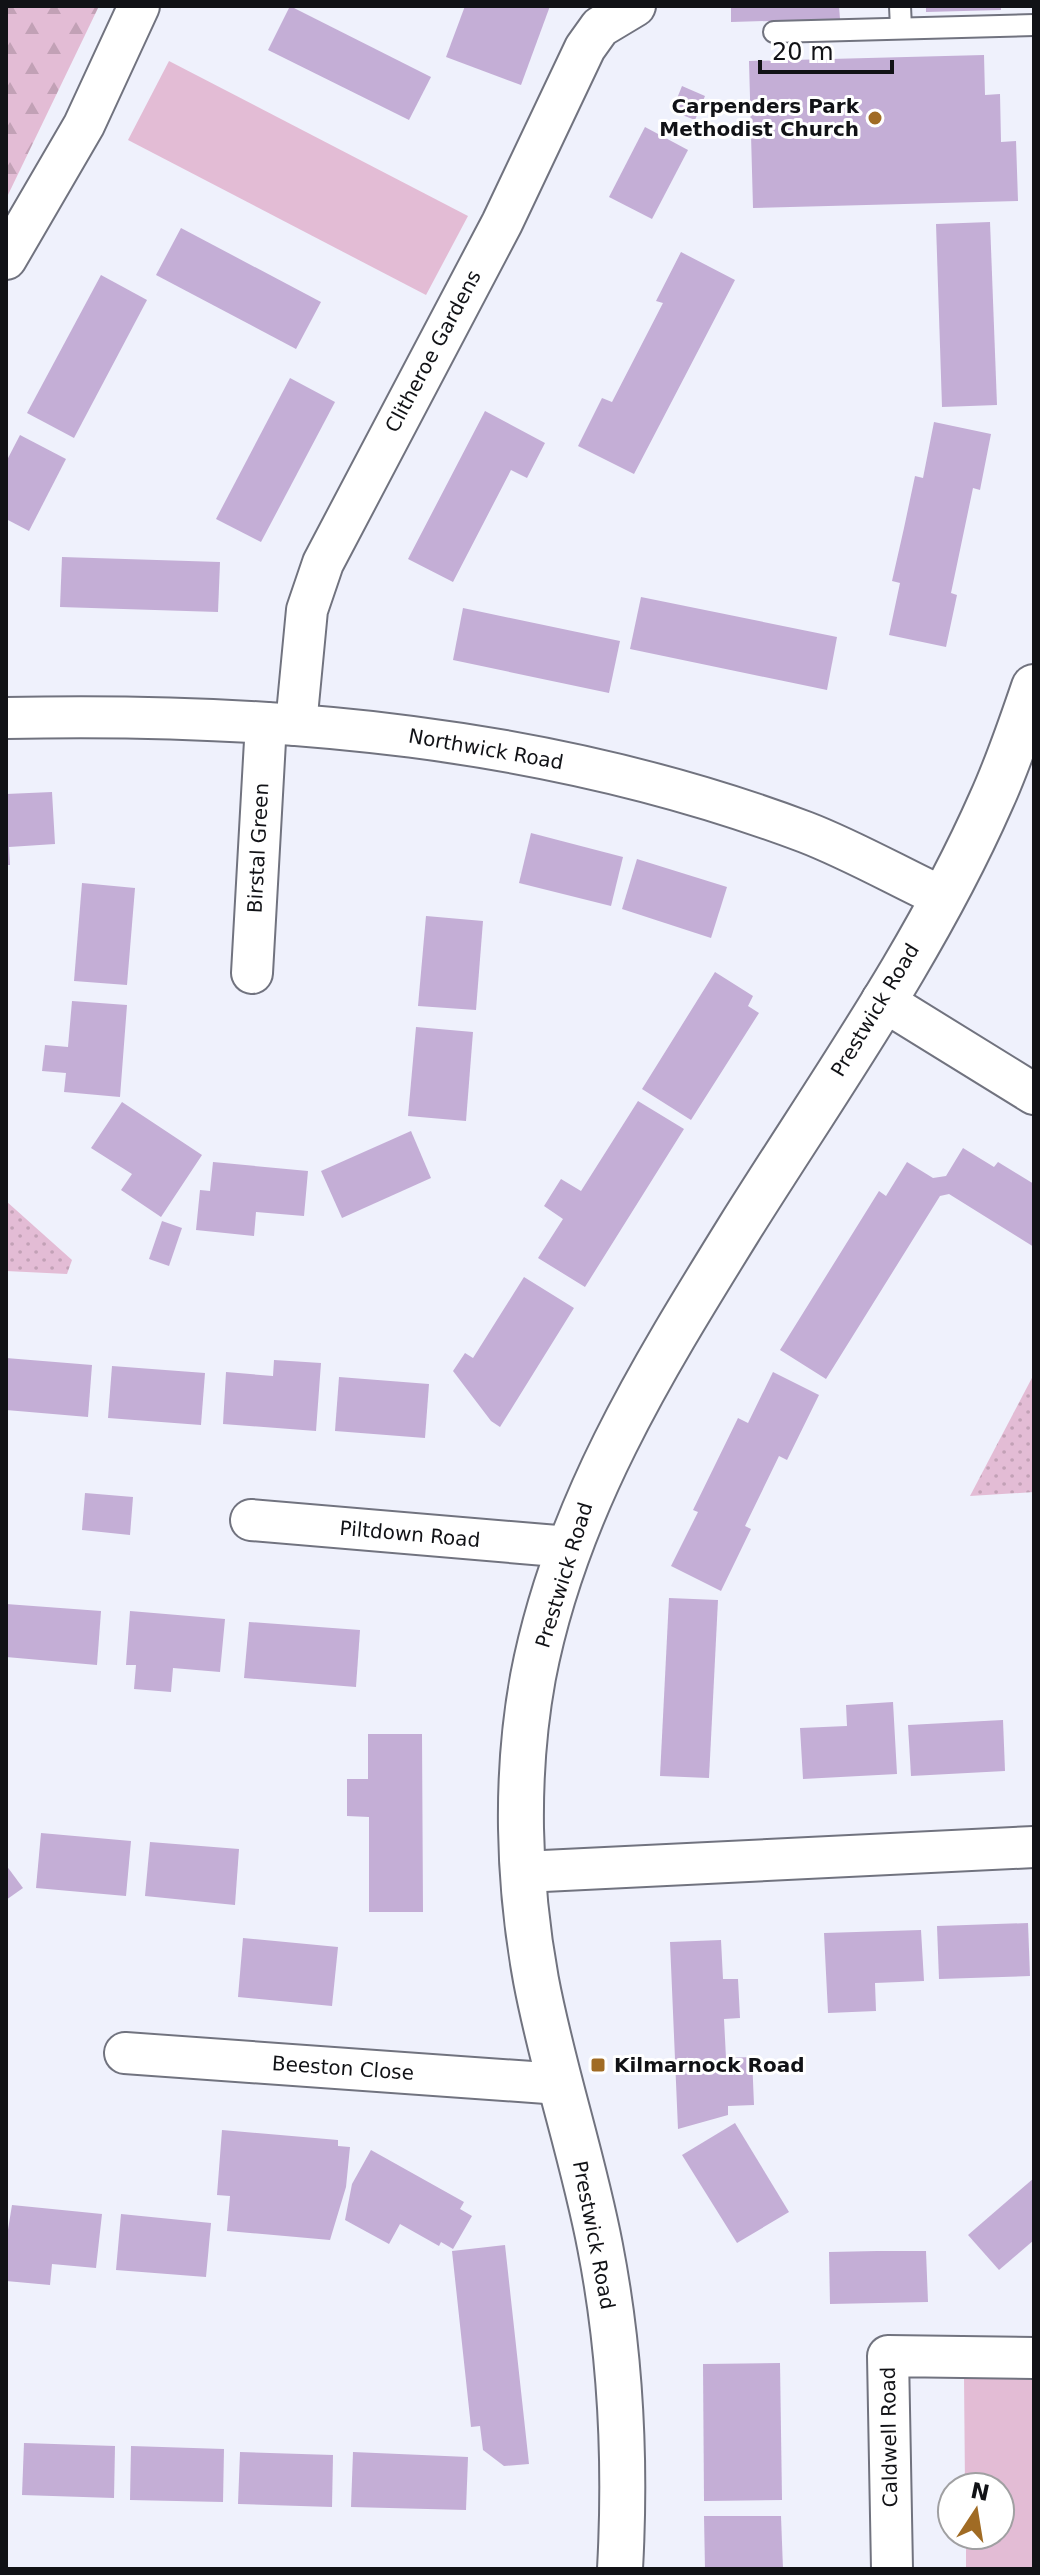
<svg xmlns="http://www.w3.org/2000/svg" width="1040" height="2575" viewBox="0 0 1040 2575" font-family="'DejaVu Sans',sans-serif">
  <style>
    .grass { fill: #e3bcd5 }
    .forest { fill: url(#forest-firs) }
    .garden { fill: url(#garden-dots) }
    .building { fill: #c4aed6 }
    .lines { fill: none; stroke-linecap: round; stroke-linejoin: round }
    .service-casing { stroke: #71737f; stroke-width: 24 }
    .minor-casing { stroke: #71737f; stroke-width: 44 }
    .secondary-casing { stroke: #71737f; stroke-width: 48 }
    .service { stroke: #fff; stroke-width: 20 }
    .minor { stroke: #fff; stroke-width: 40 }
    .secondary { stroke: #fff; stroke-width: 44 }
    .poi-dot { fill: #a06b24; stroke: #fff; stroke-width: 3 }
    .labels { text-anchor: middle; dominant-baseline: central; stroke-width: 6; stroke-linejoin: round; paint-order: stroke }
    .poi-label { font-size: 20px; font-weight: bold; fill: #111216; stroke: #fff; text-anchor: end }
    .street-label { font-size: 20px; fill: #111216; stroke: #fff }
  </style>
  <defs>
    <pattern id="forest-firs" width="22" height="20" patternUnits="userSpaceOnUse" patternTransform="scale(2)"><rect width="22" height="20" fill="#e3bcd5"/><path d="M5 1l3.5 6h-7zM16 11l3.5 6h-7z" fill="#c2a1b6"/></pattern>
    <pattern id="garden-dots" width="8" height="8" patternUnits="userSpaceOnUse" patternTransform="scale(2)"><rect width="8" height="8" fill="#e3bcd5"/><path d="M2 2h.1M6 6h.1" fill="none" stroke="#c2a1b6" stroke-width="1.8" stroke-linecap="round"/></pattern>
  </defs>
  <rect width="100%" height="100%" fill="#eff1fc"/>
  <g class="grass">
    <path d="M169,61L468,216L426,295L128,140Z"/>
    <path d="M964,2377L1034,2379V2569H966V2535H1000V2487H965Z"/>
  </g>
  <path class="forest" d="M6,6H99L6,199Z"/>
  <g class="garden">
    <path d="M6,1201L72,1260L67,1274L6,1271Z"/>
    <path d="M1034,1374V1492L970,1496Z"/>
  </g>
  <g class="building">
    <path d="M290,6L431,77L409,120L268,50Z"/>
    <path d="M465,6H550L521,85L446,57Z"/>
    <path d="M731,6H839L840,19L731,22Z"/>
    <path d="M926,6H1001V10L926,12Z"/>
    <path d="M984,55L985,95L1000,94L1001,142L1016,141L1018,201L753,208L749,61Z"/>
    <path d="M682,86L705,96L695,120L672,111Z"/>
    <path d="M645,127L688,150L652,219L609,197Z"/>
    <path d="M990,222L997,405L942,407L936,224Z"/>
    <path d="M181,228L321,302L296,349L156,275Z"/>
    <path d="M681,252L735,280L634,474L578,446L602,398L612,402L663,303L656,301Z"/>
    <path d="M101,275L147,300L74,438L27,413Z"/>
    <path d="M290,378L335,402L261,542L216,519Z"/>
    <path d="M485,411L545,443L527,478L511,470L453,582L408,559Z"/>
    <path d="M934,422L991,434L980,490L973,488L951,593L957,595L946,647L889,635L900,583L892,581L904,528L915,476L923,478Z"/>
    <path d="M20,435L66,459L29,531L6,519V462Z"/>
    <path d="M62,557L220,562L218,612L60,607Z"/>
    <path d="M641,597L837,637L827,690L630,649Z"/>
    <path d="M463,608L620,641L609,693L453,660Z"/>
    <path d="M52,792L55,844L9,847L10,865H6V794Z"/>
    <path d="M531,833L623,857L611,906L519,883Z"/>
    <path d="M637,859L727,887L711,938L622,909Z"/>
    <path d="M82,883L135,888L127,985L74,981Z"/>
    <path d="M426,916L483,921L476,1010L418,1006Z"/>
    <path d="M715,972L753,996L748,1006L759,1013L691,1120L642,1089Z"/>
    <path d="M72,1001L127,1005L120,1097L64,1092L66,1073L42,1071L45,1045L68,1047Z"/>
    <path d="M416,1027L473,1032L466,1121L408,1116Z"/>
    <path d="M638,1101L684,1129L585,1287L538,1258L563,1219L544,1206L561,1179L581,1191Z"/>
    <path d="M122,1102L202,1155L161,1217L121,1190L132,1174L91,1148Z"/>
    <path d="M411,1131L431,1178L342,1218L321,1171Z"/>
    <path d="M963,1148L994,1167L998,1162L1034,1184V1247L949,1194L940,1196L826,1379L780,1350L879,1191L886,1196L907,1162L933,1178L946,1176Z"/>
    <path d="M213,1162L308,1171L304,1216L256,1212L254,1236L196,1230L200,1190L210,1191Z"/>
    <path d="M162,1221L182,1228L169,1266L149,1259Z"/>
    <path d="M524,1277L574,1308L500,1427L491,1421L453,1371L465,1353L473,1358Z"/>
    <path d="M6,1358L92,1365L88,1417L6,1410Z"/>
    <path d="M274,1360L321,1363L316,1431L223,1424L226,1372L273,1376Z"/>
    <path d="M112,1366L205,1373L201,1425L108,1418Z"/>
    <path d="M773,1372L819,1395L787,1460L779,1456L745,1526L751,1529L721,1591L671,1566L698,1512L693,1510L738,1418L748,1423Z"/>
    <path d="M339,1377L429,1384L425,1438L335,1431Z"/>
    <path d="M85,1493L133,1497L130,1535L82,1530Z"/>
    <path d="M669,1598L718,1600L709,1778L660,1776Z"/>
    <path d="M6,1604L101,1611L97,1665L6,1657Z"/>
    <path d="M130,1611L225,1619L220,1672L173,1668L171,1692L134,1689L136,1665H126Z"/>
    <path d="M249,1622L360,1630L356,1687L244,1678Z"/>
    <path d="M893,1702L897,1774L803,1779L800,1728L847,1726L846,1705Z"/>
    <path d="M1003,1720L1005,1771L911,1776L908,1725Z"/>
    <path d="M368,1734H422L423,1912H369V1817L347,1816V1779H368Z"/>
    <path d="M41,1833L131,1841L126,1896L36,1888Z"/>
    <path d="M150,1842L239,1849L235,1905L145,1896Z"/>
    <path d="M6,1865L23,1888L6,1900Z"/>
    <path d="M1028,1923L1030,1976L939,1979L937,1926Z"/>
    <path d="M921,1930L924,1981L875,1983L876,2011L828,2013L824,1933Z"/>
    <path d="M243,1938L338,1947L332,2006L238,1997Z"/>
    <path d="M721,1940L723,1979H738L740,2018L724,2019L726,2058L752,2057L754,2105L728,2106V2115L678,2129L670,1942Z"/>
    <path d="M735,2123L789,2212L737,2243L682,2155Z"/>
    <path d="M222,2130L338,2140V2146L350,2147L346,2187L330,2240L227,2231L230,2196L217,2195Z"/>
    <path d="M371,2150L464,2202L460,2209L472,2216L453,2249L441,2242L439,2246L400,2224L389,2244L345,2220L352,2184Z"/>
    <path d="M1034,2178V2240L999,2270L968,2235Z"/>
    <path d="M12,2205L102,2214L96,2268L52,2264L50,2285L6,2281V2242Z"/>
    <path d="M121,2214L211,2223L206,2277L116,2270Z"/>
    <path d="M505,2245L529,2464L504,2466L483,2450L480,2426L471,2427L452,2251Z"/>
    <path d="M877,2251H926L928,2302L830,2304L829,2252Z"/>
    <path d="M780,2363L782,2500L704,2501L703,2364Z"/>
    <path d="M24,2443L115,2446L114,2498L22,2495Z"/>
    <path d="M131,2446L224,2449L223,2502L130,2500Z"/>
    <path d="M240,2452L333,2455L332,2507L238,2504Z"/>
    <path d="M353,2452L468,2457L466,2510L351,2507Z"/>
    <path d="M704,2516H781L783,2569H705Z"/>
  </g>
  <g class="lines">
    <g class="service-casing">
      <g id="service">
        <path d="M900,6L901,28"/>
        <path d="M774,32L1034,25"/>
      </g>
    </g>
    <g class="minor-casing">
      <g id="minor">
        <path d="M6,259L84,125L139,6"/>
        <path d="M6,718C276,712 550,736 805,832C852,850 897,876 942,897"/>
        <path d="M296,725L307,610L323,563L502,223L585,48L600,27L635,6"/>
        <path d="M252,973L266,723"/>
        <path d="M882,1000L1034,1094"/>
        <path d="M251,1520L569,1547"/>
        <path d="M523,1872L1034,1847"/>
        <path d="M125,2053L560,2084"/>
        <path d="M892,2569L888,2356L1034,2358"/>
      </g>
    </g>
    <g class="secondary-casing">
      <path id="secondary" d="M620,2569C626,2460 621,2354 600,2246C583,2157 553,2070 536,1980C518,1882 515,1775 533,1677C565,1510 651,1371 739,1229C826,1090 925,951 991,801C1008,764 1021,725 1034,687"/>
    </g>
    <use href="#service" class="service"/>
    <use href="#minor" class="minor"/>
    <use href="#secondary" class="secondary"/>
  </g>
  <g class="poi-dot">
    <circle cx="875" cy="118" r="8"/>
    <rect x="590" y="2057" width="16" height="16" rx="4"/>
  </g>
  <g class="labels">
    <g class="poi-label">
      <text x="859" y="106">Carpenders Park<tspan x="859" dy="23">Methodist Church</tspan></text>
      <text x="614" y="2065" text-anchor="start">Kilmarnock Road</text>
    </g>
    <g class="street-label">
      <text transform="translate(433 351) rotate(-62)">Clitheroe Gardens</text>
      <text transform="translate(486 749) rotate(10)">Northwick Road</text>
      <text transform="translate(258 848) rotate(-87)">Birstal Green</text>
      <text transform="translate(875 1010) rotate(-59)">Prestwick Road</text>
      <text transform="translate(410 1534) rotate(5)">Piltdown Road</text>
      <text transform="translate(564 1575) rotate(-73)">Prestwick Road</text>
      <text transform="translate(343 2068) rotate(4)">Beeston Close</text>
      <text transform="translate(594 2235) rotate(79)">Prestwick Road</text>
      <text transform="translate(889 2437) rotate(-91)">Caldwell Road</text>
    </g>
  </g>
  <rect width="1040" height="2575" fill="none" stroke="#111216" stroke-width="16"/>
  <g transform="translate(976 2511) rotate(12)"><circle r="38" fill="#ffffff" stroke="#a0a0a2" stroke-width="2"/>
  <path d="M0-6L14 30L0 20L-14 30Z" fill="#a06b24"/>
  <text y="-12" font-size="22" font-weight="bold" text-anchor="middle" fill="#111216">N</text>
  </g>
  <path d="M760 60v12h132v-12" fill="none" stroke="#111216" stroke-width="4"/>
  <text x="772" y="60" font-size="24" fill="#111216" stroke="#ffffff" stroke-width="6" paint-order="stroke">20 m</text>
</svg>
